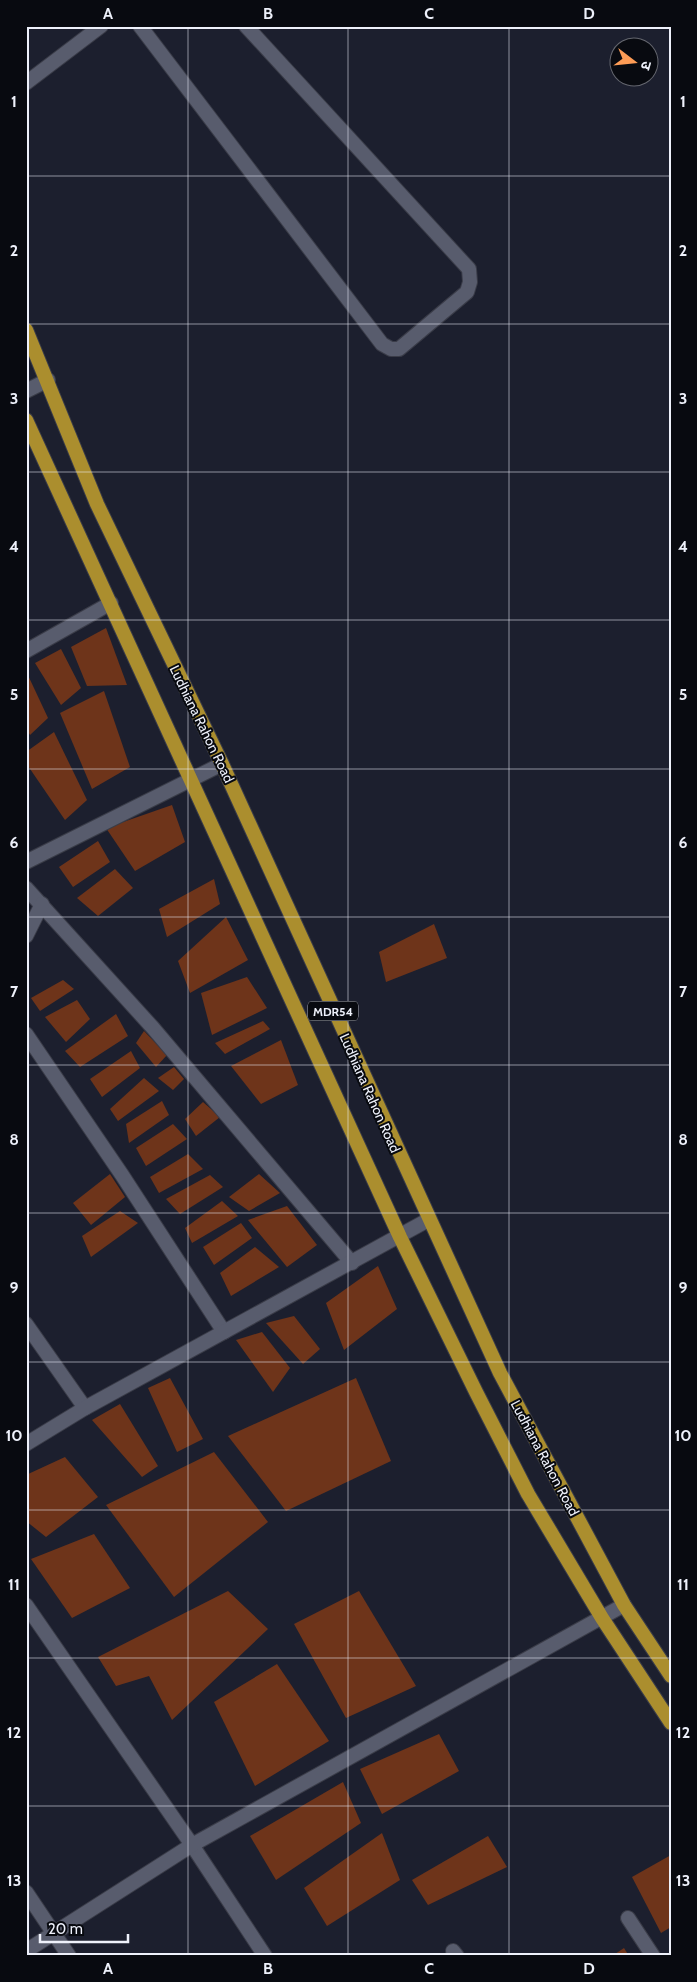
<svg xmlns="http://www.w3.org/2000/svg" width="697" height="1982" viewBox="0 0 697 1982" font-family="Cabin,'Noto Sans Devanagari',sans-serif">
  <style>
    .building { fill: #6e341a }
    .lines { fill: none; stroke-linecap: round; stroke-linejoin: round }
    .minor-casing { stroke: #3a3c48; stroke-width: 16 }
    .primary-casing { stroke: #3a3c48; stroke-width: 16 }
    .minor { stroke: #585c6d; stroke-width: 14 }
    .primary { stroke: #ab8e2e; stroke-width: 14 }
    .grid { fill: none; stroke: #eef1fb; stroke-width: 1; stroke-opacity: 0.55 }
    .labels { text-anchor: middle; dominant-baseline: central; stroke-width: 4; stroke-linejoin: round; paint-order: stroke }
    .shield { fill: #080a10; stroke: #a9acb4; stroke-width: 1 }
    .shield-label { font-size: 12px; font-weight: bold; fill: #eef1fb }
    .street-label { font-size: 14px; fill: #eef1fb; stroke: #080a10 }
    .neatline { fill: none; stroke: #eef1fb; stroke-width: 2 }
    .grid-label { font-size: 16px; text-anchor: middle; font-weight: bold; fill: #eef1fb }
  </style>
  <rect width="100%" height="100%" fill="#1c1f2e"/>
  <g class="building">
    <path d="M106,628L127,685L87,686L71,647Z"/>
    <path d="M61,649L81,688L61,705L35,663Z"/>
    <path d="M26,671L48,718L30,735L26,728Z"/>
    <path d="M104,691L130,767L92,789L60,713Z"/>
    <path d="M54,732L87,800L65,820L26,763V752Z"/>
    <path d="M172,805L185,842L135,871L106,828Z"/>
    <path d="M98,841L110,862L73,887L59,867Z"/>
    <path d="M115,869L133,888L98,916L77,898Z"/>
    <path d="M214,879L220,904L167,937L159,909Z"/>
    <path d="M226,917L248,960L190,993L178,961Z"/>
    <path d="M434,924L447,958L386,982L379,952Z"/>
    <path d="M247,977L267,1008L212,1035L201,993Z"/>
    <path d="M63,980L74,989L40,1011L31,998Z"/>
    <path d="M77,1000L90,1019L66,1042L45,1017Z"/>
    <path d="M116,1014L128,1036L80,1067L65,1051Z"/>
    <path d="M263,1021L270,1029L225,1054L215,1043Z"/>
    <path d="M144,1031L167,1055L156,1067L136,1043Z"/>
    <path d="M281,1040L298,1085L261,1104L231,1066Z"/>
    <path d="M131,1051L140,1068L102,1097L90,1079Z"/>
    <path d="M174,1067L184,1079L173,1090L158,1078Z"/>
    <path d="M144,1078L159,1091L118,1121L110,1109Z"/>
    <path d="M162,1101L169,1115L129,1143L126,1124Z"/>
    <path d="M203,1102L220,1117L196,1136L185,1119Z"/>
    <path d="M173,1124L187,1139L146,1166L136,1148Z"/>
    <path d="M188,1154L203,1169L159,1193L150,1177Z"/>
    <path d="M110,1174L125,1197L91,1225L73,1203Z"/>
    <path d="M259,1174L280,1193L249,1211L229,1197Z"/>
    <path d="M210,1175L223,1187L180,1214L166,1199Z"/>
    <path d="M222,1201L238,1216L192,1243L185,1228Z"/>
    <path d="M287,1206L317,1245L287,1267L248,1220Z"/>
    <path d="M120,1211L138,1223L91,1257L82,1236Z"/>
    <path d="M241,1223L252,1238L214,1265L203,1247Z"/>
    <path d="M255,1247L279,1267L231,1296L220,1273Z"/>
    <path d="M378,1266L397,1309L344,1350L326,1303Z"/>
    <path d="M294,1316L320,1349L303,1364L266,1323Z"/>
    <path d="M262,1332L290,1368L273,1392L236,1340Z"/>
    <path d="M170,1378L203,1439L177,1452L148,1388Z"/>
    <path d="M356,1378L391,1461L286,1511L228,1436Z"/>
    <path d="M120,1404L158,1466L142,1477L92,1420Z"/>
    <path d="M214,1452L268,1522L174,1597L106,1505Z"/>
    <path d="M65,1457L98,1497L46,1537L26,1521V1475Z"/>
    <path d="M94,1534L130,1588L72,1618L31,1559Z"/>
    <path d="M228,1591L268,1629L172,1720L149,1676L116,1686L98,1657Z"/>
    <path d="M359,1591L416,1686L346,1718L294,1624Z"/>
    <path d="M277,1664L329,1741L255,1786L214,1702Z"/>
    <path d="M439,1734L459,1771L382,1814L360,1769Z"/>
    <path d="M343,1782L361,1823L276,1880L250,1836Z"/>
    <path d="M382,1833L400,1880L327,1926L304,1888Z"/>
    <path d="M488,1836L507,1867L428,1905L412,1880Z"/>
    <path d="M671,1855V1927L661,1933L632,1877Z"/>
    <path d="M624,1948L629,1956H612Z"/>
  </g>
  <g class="lines">
    <g class="minor-casing">
      <g id="minor">
        <path d="M140,26L382,344L391,349H399L467,292L470,282L469,269L246,26"/>
        <path d="M26,83L101,26"/>
        <path d="M26,391L48,380"/>
        <path d="M26,651L111,603"/>
        <path d="M26,862L222,764"/>
        <path d="M26,888L153,1028L352,1263"/>
        <path d="M26,936L42,904"/>
        <path d="M26,1034L122,1175L224,1332"/>
        <path d="M26,1324L85,1408"/>
        <path d="M26,1444L85,1408L428,1220"/>
        <path d="M26,1605L192,1845L265,1956"/>
        <path d="M26,1892L69,1956"/>
        <path d="M628,1918L653,1956"/>
        <path d="M26,1951L192,1845L624,1605"/>
        <path d="M453,1951L457,1956"/>
      </g>
    </g>
    <g class="primary-casing">
      <g id="primary">
        <path d="M26,330L97,504L222,764L500,1373L624,1605L671,1676"/>
        <path d="M26,420L400,1237L476,1392L528,1494L602,1618L671,1723"/>
      </g>
    </g>
    <use href="#minor" class="minor"/>
    <use href="#primary" class="primary"/>
  </g>
  <path class="grid" d="M188,26V1956M348,26V1956M509,26V1956M26,176H671M26,324H671M26,472H671M26,620H671M26,769H671M26,917H671M26,1065H671M26,1213H671M26,1362H671M26,1510H671M26,1658H671M26,1806H671"/>
  <g class="labels">
    <rect class="shield" x="308" y="1001.5" width="50" height="19" rx="4"/>
    <g class="shield-label">
      <text x="333" y="1011">MDR54</text>
    </g>
    <g class="street-label">
      <text transform="translate(202 724) rotate(64)">Ludhiana Rahon Road</text>
      <text transform="translate(370 1093) rotate(66)">Ludhiana Rahon Road</text>
      <text transform="translate(545 1458) rotate(62)">Ludhiana Rahon Road</text>
    </g>
  </g>
  <rect width="697" height="1982" fill="none" stroke="#080a10" stroke-width="55"/>
  <g transform="translate(634 62) rotate(106)"><circle r="24" fill="#080a10" stroke="#64666e"/>
  <path d="M0-4L9 19L0 12L-9 19Z" fill="#fd9c56"/>
  <text y="-8" font-size="14" font-weight="bold" text-anchor="middle" fill="#eef1fb">उ</text>
  </g>
  <path d="M40 1934v8h88v-8" fill="none" stroke="#eef1fb" stroke-width="2.5"/>
  <text x="48" y="1934" font-size="15" fill="#eef1fb" stroke="#080a10" stroke-width="4" paint-order="stroke">20 m</text>
  <rect x="28" y="28" width="642" height="1926" class="neatline"/>
  <g class="grid-label">
    <text x="108" y="19">A</text>
    <text x="268" y="19">B</text>
    <text x="429" y="19">C</text>
    <text x="589" y="19">D</text>
    <text x="14" y="107">1</text>
    <text x="683" y="107">1</text>
    <text x="14" y="256">2</text>
    <text x="683" y="256">2</text>
    <text x="14" y="404">3</text>
    <text x="683" y="404">3</text>
    <text x="14" y="552">4</text>
    <text x="683" y="552">4</text>
    <text x="14" y="700">5</text>
    <text x="683" y="700">5</text>
    <text x="14" y="848">6</text>
    <text x="683" y="848">6</text>
    <text x="14" y="997">7</text>
    <text x="683" y="997">7</text>
    <text x="14" y="1145">8</text>
    <text x="683" y="1145">8</text>
    <text x="14" y="1293">9</text>
    <text x="683" y="1293">9</text>
    <text x="14" y="1441">10</text>
    <text x="683" y="1441">10</text>
    <text x="14" y="1590">11</text>
    <text x="683" y="1590">11</text>
    <text x="14" y="1738">12</text>
    <text x="683" y="1738">12</text>
    <text x="14" y="1886">13</text>
    <text x="683" y="1886">13</text>
    <text x="108" y="1974">A</text>
    <text x="268" y="1974">B</text>
    <text x="429" y="1974">C</text>
    <text x="589" y="1974">D</text>
  </g>
</svg>
